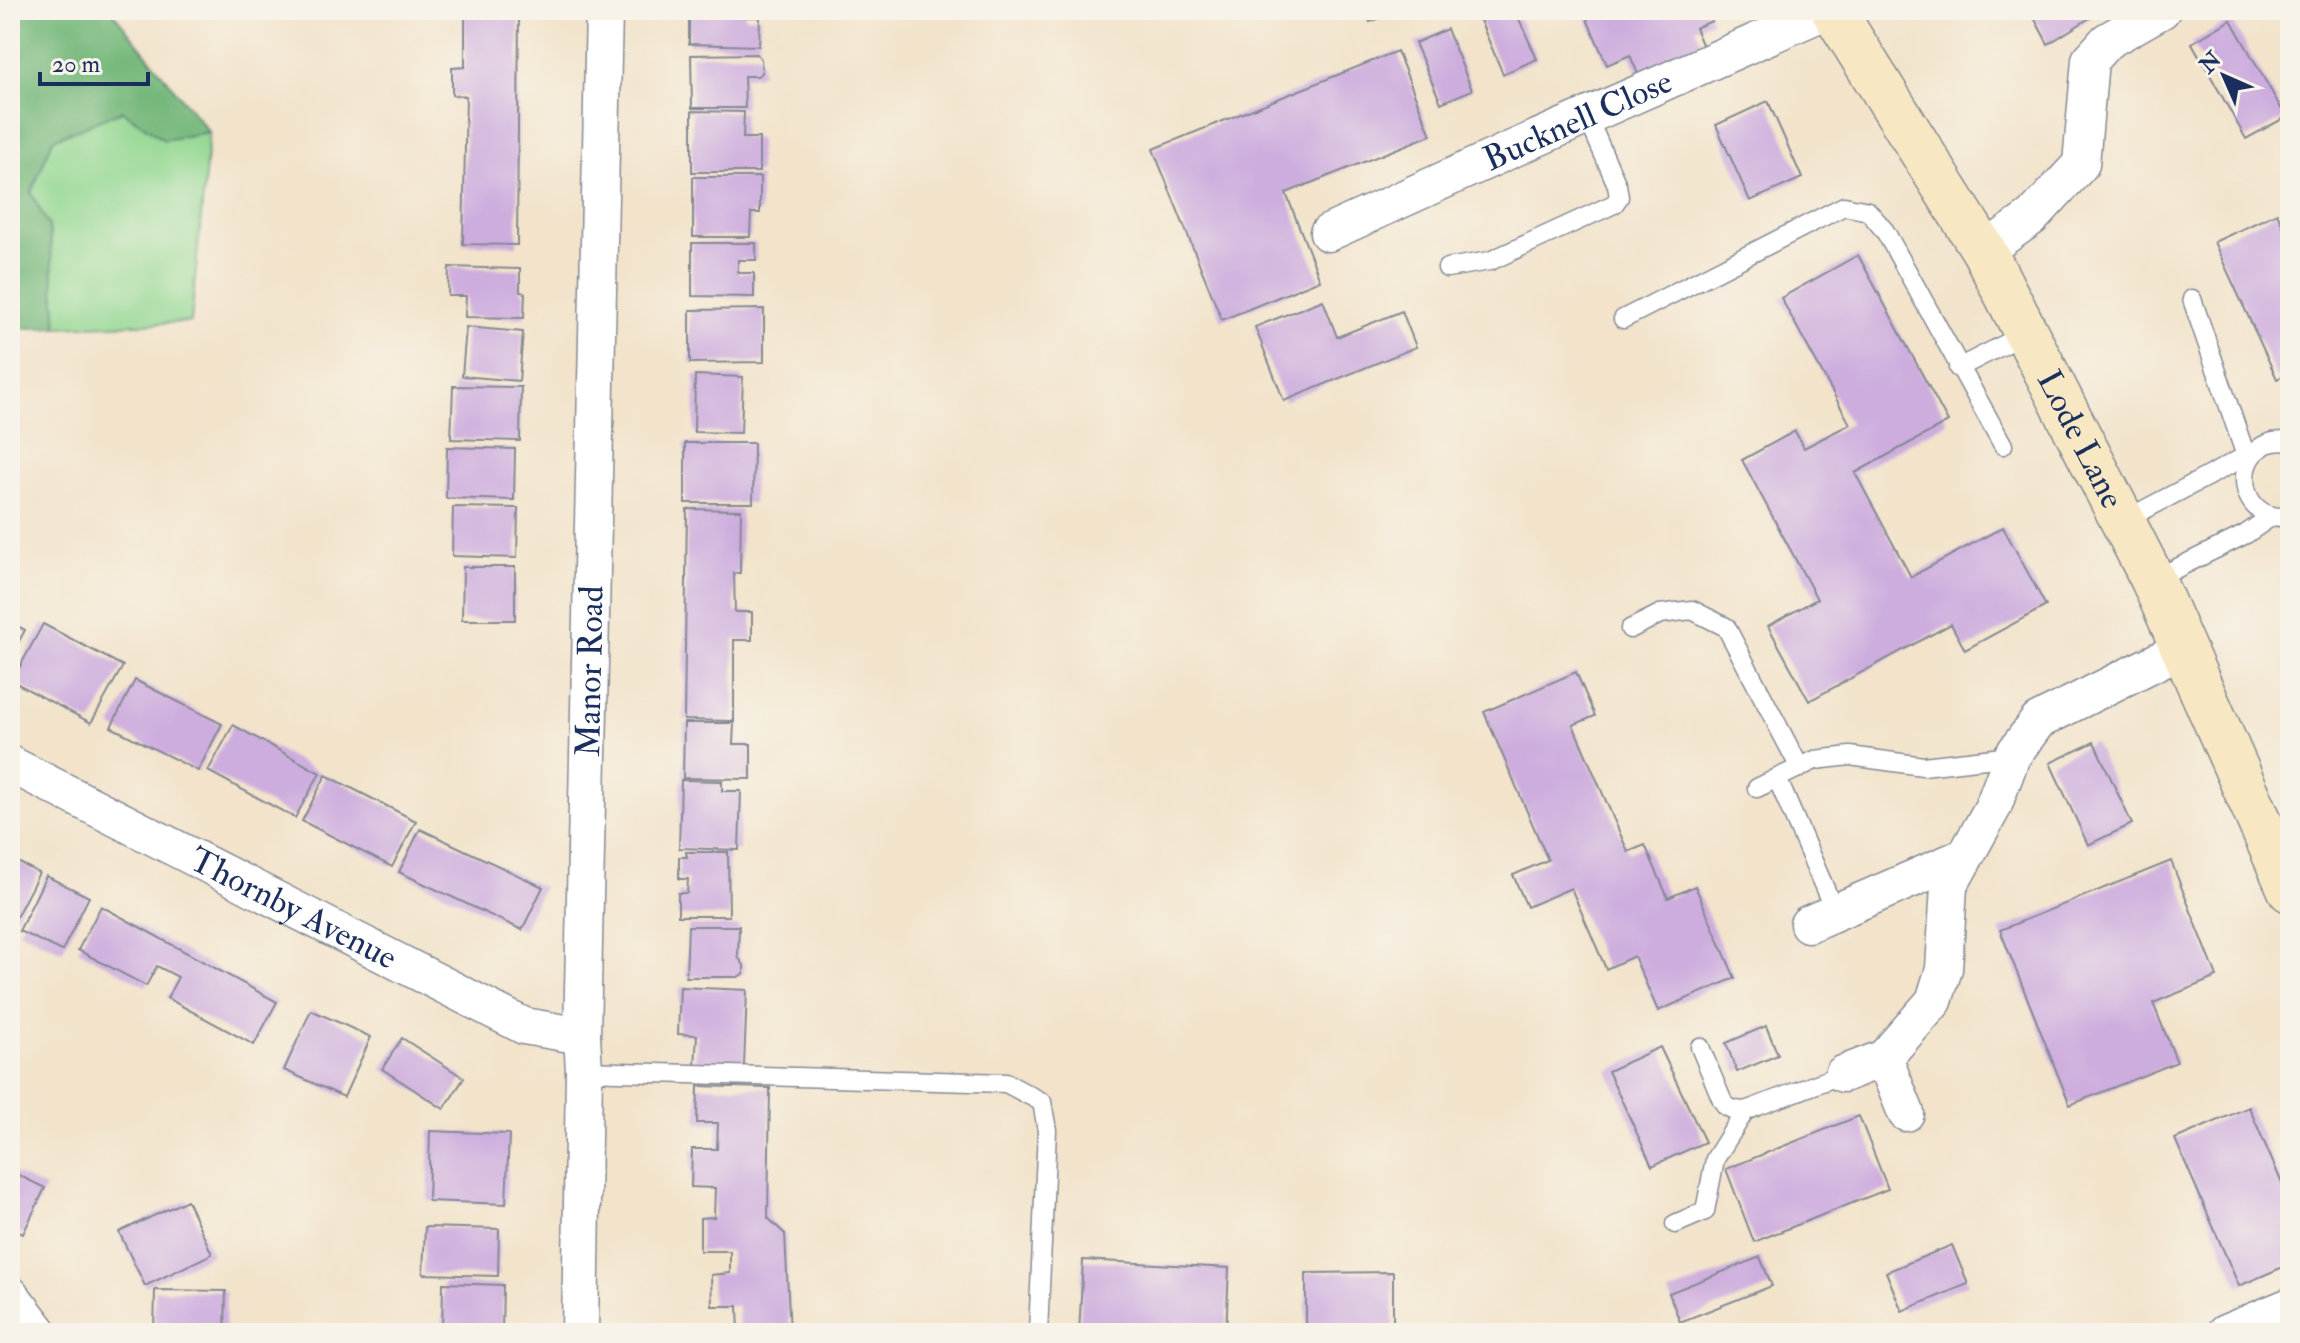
<svg xmlns="http://www.w3.org/2000/svg" width="2300" height="1343" viewBox="0 0 2300 1343" font-family="'IM FELL Double Pica',serif">
  <style>
    .green { fill: #91d790; stroke: #568377; stroke-width: 2 }
    .forest { fill: #74b87a; stroke: #48746c; stroke-width: 2 }
    .building { fill: #cdadde }
    .lines { fill: none; stroke-linecap: round; stroke-linejoin: round }
    .lane-casing { stroke: #868994; stroke-width: 21 }
    .street-casing { stroke: #868994; stroke-width: 39 }
    .secondary-casing { stroke: #868994; stroke-width: 47 }
    .lane { stroke: #fff; stroke-width: 18 }
    .street { stroke: #fff; stroke-width: 36 }
    .secondary { stroke: #f7e8c3; stroke-width: 44 }
    .labels { text-anchor: middle; dominant-baseline: central; stroke-width: 8; stroke-linejoin: round; paint-order: stroke }
    .street-label { font-size: 34px; fill: #1b2f5e; stroke: #f7f3e8 }
  </style>
  <rect width="100%" height="100%" fill="#f7f3e8"/>
  <filter id="ink" filterUnits="userSpaceOnUse"><feTurbulence type="fractalNoise" baseFrequency=".0125" numOctaves="2"/><feDisplacementMap in="SourceGraphic" scale="16" xChannelSelector="R" yChannelSelector="G"/><feConvolveMatrix kernelMatrix="1 2 1 2 8 2 1 2 1" color-interpolation-filters="sRGB"/></filter>
  <filter id="wash" filterUnits="userSpaceOnUse"><feTurbulence type="fractalNoise" baseFrequency=".006" numOctaves="4" result="noise"/><feDisplacementMap in="SourceGraphic" scale="32" xChannelSelector="R" yChannelSelector="G"/><feGaussianBlur stdDeviation="1.8" result="paint"/><feColorMatrix in="noise" values="0 0 0 0 0 0 0 0 0 0 0 0 0 0 0 0 0 1.4 0 .05"/><feComposite in="paint" operator="in"/></filter>
  <g filter="url(#wash)">
    <rect width="100%" height="100%" fill="#f2e3ca"/>
    <path class="green" d="M122,111L164,140L209,132L191,322L57,327L49,226L31,193L53,139Z"/>
    <path class="forest" d="M10,10H111L209,132L164,140L122,111L53,139L31,193L49,226L57,327L10,329Z"/>
    <g id="blocks">
      <g class="building">
        <path d="M465,10H519L517,245L463,244L466,96L452,95V68L465,67Z"/>
        <path d="M689,10H745V17H760L759,46L689,44Z"/>
        <path d="M1365,10H1394L1395,12L1370,22Z"/>
        <path d="M1479,10H1515L1537,59L1503,74L1476,11Z"/>
        <path d="M1583,10H1707L1712,21L1695,28L1705,51L1640,79L1630,55L1607,65Z"/>
        <path d="M2030,10H2090L2093,16L2048,44Z"/>
        <path d="M2231,20L2286,117L2246,139L2192,43Z"/>
        <path d="M1447,29L1472,90L1441,103L1415,43Z"/>
        <path d="M1397,51L1431,135L1286,193L1320,280L1222,320L1153,149Z"/>
        <path d="M757,54L761,59L762,73L757,76H744L745,108H692L691,55Z"/>
        <path d="M1768,101L1802,178L1750,201L1716,125Z"/>
        <path d="M692,111L744,112L743,138H759V172H692Z"/>
        <path d="M693,177H760V213H751L750,237H693Z"/>
        <path d="M2277,213L2290,242V373L2277,379L2214,242Z"/>
        <path d="M692,243H756V260H738V273H754V297L692,296Z"/>
        <path d="M1858,255L1948,422L1855,473L1911,577L2003,527L2046,606L1965,650L1951,624L1809,701L1768,626L1817,599L1742,460L1795,431L1804,448L1850,424L1781,298Z"/>
        <path d="M449,267L520,269V292L525,293L524,318L465,317L466,296H448Z"/>
        <path d="M1323,300L1337,337L1402,311L1416,347L1284,401L1255,327Z"/>
        <path d="M764,309V362L690,363V310Z"/>
        <path d="M466,327L523,332L519,381L462,376Z"/>
        <path d="M695,375L743,377L741,433L694,432Z"/>
        <path d="M453,386L521,387L520,441L451,439Z"/>
        <path d="M685,443H754L753,503H685Z"/>
        <path d="M447,447L515,449L514,500L446,498Z"/>
        <path d="M453,507L518,508L517,558L452,556Z"/>
        <path d="M687,509L741,510L740,573H734L735,612H752V640H734V721L684,720Z"/>
        <path d="M463,567H515V620H462Z"/>
        <path d="M10,622L25,630L10,658Z"/>
        <path d="M43,624L123,666L91,723L12,681Z"/>
        <path d="M1576,672L1595,716L1573,725L1628,852L1645,845L1668,898L1695,886L1735,978L1658,1011L1634,956L1606,969L1571,888L1527,907L1513,875L1548,860L1484,712Z"/>
        <path d="M135,680L222,724L198,771L111,727Z"/>
        <path d="M684,723H734L733,744H751V779L683,778Z"/>
        <path d="M233,725L320,773L295,818L208,771Z"/>
        <path d="M2094,742L2132,824L2088,845L2050,763Z"/>
        <path d="M326,775L416,821L392,867L302,821Z"/>
        <path d="M681,780L722,781V791H741L739,850L679,848Z"/>
        <path d="M420,829L543,887L522,930L399,872Z"/>
        <path d="M686,852H728L729,916H678V893H687L688,879H679V857H687Z"/>
        <path d="M10,858L39,873L12,925L10,924Z"/>
        <path d="M2171,861L2217,977L2153,1003L2177,1062L2070,1105L2000,930Z"/>
        <path d="M46,876L89,897L62,951L19,931Z"/>
        <path d="M101,906L277,1002L254,1045L167,998L178,977L157,966L146,986L78,950Z"/>
        <path d="M688,926H739L738,957L744,965V973L738,977H686Z"/>
        <path d="M680,987L747,990L744,1067L695,1065L697,1035L678,1034Z"/>
        <path d="M311,1010L371,1037L344,1097L284,1070Z"/>
        <path d="M1766,1026L1778,1055L1737,1072L1726,1043Z"/>
        <path d="M402,1038L464,1078L444,1109L382,1069Z"/>
        <path d="M1660,1047L1705,1142L1652,1166L1608,1071Z"/>
        <path d="M698,1086L770,1088L768,1218L785,1234L790,1333H739L738,1306H712L711,1275L730,1273V1251H700V1218L714,1217L715,1188L691,1187L692,1149H717L718,1123H697Z"/>
        <path d="M2249,1107L2290,1202V1264L2239,1286L2175,1139Z"/>
        <path d="M1859,1116L1888,1189L1754,1242L1726,1169Z"/>
        <path d="M430,1131L509,1134L506,1204L428,1201Z"/>
        <path d="M10,1171L45,1188L23,1234L10,1228Z"/>
        <path d="M187,1200L212,1254L145,1286L119,1232Z"/>
        <path d="M425,1227L499,1229L498,1276L423,1274Z"/>
        <path d="M1952,1245L1968,1284L1902,1311L1886,1272Z"/>
        <path d="M1760,1257L1772,1286L1680,1322L1669,1293Z"/>
        <path d="M1083,1260L1229,1268L1226,1333H1079Z"/>
        <path d="M1393,1272V1333H1306V1273Z"/>
        <path d="M443,1283L503,1285L502,1333H442Z"/>
        <path d="M155,1290L226,1291L225,1333H154Z"/>
      </g>
    </g>
  </g>
  <g filter="url(#ink)">
    <use href="#blocks" fill-opacity="0" stroke="#868994" stroke-width="2"/>
    <g class="lines">
      <g class="lane-casing">
        <g id="lane">
          <path d="M1447,268L1490,261L1614,204L1619,197L1617,185L1587,116"/>
          <path d="M2192,299L2246,456"/>
          <path d="M1623,319L1844,206L1868,211L1885,231L2003,445"/>
          <path d="M1958,368L2025,334"/>
          <path d="M2290,442C2228,433 2232,527 2290,516"/>
          <path d="M2123,521L2261,448"/>
          <path d="M2153,580L2246,534L2272,516"/>
          <path d="M1630,629L1660,614L1692,610L1726,627L1800,768"/>
          <path d="M1777,778L1835,912"/>
          <path d="M1757,788L1815,760L1850,756L1923,766L2012,756"/>
          <path d="M1700,1047L1722,1100L1726,1106L1734,1110L1745,1111L1843,1074"/>
          <path d="M584,1071L1006,1083L1042,1102L1047,1130L1038,1333"/>
          <path d="M1675,1224L1705,1211L1715,1159L1745,1111"/>
        </g>
      </g>
      <g class="street-casing">
        <g id="street">
          <path id="s1" d="M1328,233L1510,150L1828,10"/>
          <path d="M1984,251L2032,217L2081,164L2090,60L2107,41L2162,10"/>
          <path id="s2" d="M10,764L524,1026L582,1036"/>
          <path d="M1808,924L1963,857"/>
          <path d="M1884,1058L1906,1113"/>
          <path d="M1843,1074L1884,1058L1934,1001L1944,969L1949,886L1993,807L2012,756L2038,721L2182,649"/>
          <path d="M10,1294L40,1333"/>
          <path id="s3" d="M580,1333L584,1071L582,1036L604,10"/>
          <path d="M2225,1333L2290,1306"/>
        </g>
      </g>
      <g class="secondary-casing">
        <g id="secondary">
          <path id="s4" d="M1833,10L1984,251L2153,580L2290,890"/>
        </g>
      </g>
      <use href="#lane" class="lane"/>
      <use href="#street" class="street"/>
      <use href="#secondary" class="secondary"/>
    </g>
  </g>
  <g class="labels">
    <g class="street-label">
      <text stroke="none"><textPath href="#s1" startOffset="274">Bucknell Close</textPath></text>
      <text stroke="none"><textPath href="#s4" startOffset="496">Lode Lane</textPath></text>
      <text stroke="none"><textPath href="#s3" startOffset="662">Manor Road</textPath></text>
      <text stroke="none"><textPath href="#s2" startOffset="318">Thornby Avenue</textPath></text>
    </g>
  </g>
  <rect width="2300" height="1343" fill="none" stroke="#f7f3e8" stroke-width="40"/>
  <g transform="translate(2224 76) rotate(315)" stroke="#f7f3e8" stroke-width="6" paint-order="stroke">
  <path d="M0-6L14 30L0 20L-14 30Z" fill="#1b2f5e"/>
  <text y="-12" font-size="22" font-weight="bold" text-anchor="middle" fill="#1b2f5e">N</text>
  </g>
  <path d="M40 72v12h108v-12" fill="none" stroke="#1b2f5e" stroke-width="4"/>
  <text x="52" y="72" font-size="24" fill="#1b2f5e" stroke="#f7f3e8" stroke-width="6" paint-order="stroke">20 m</text>
</svg>
